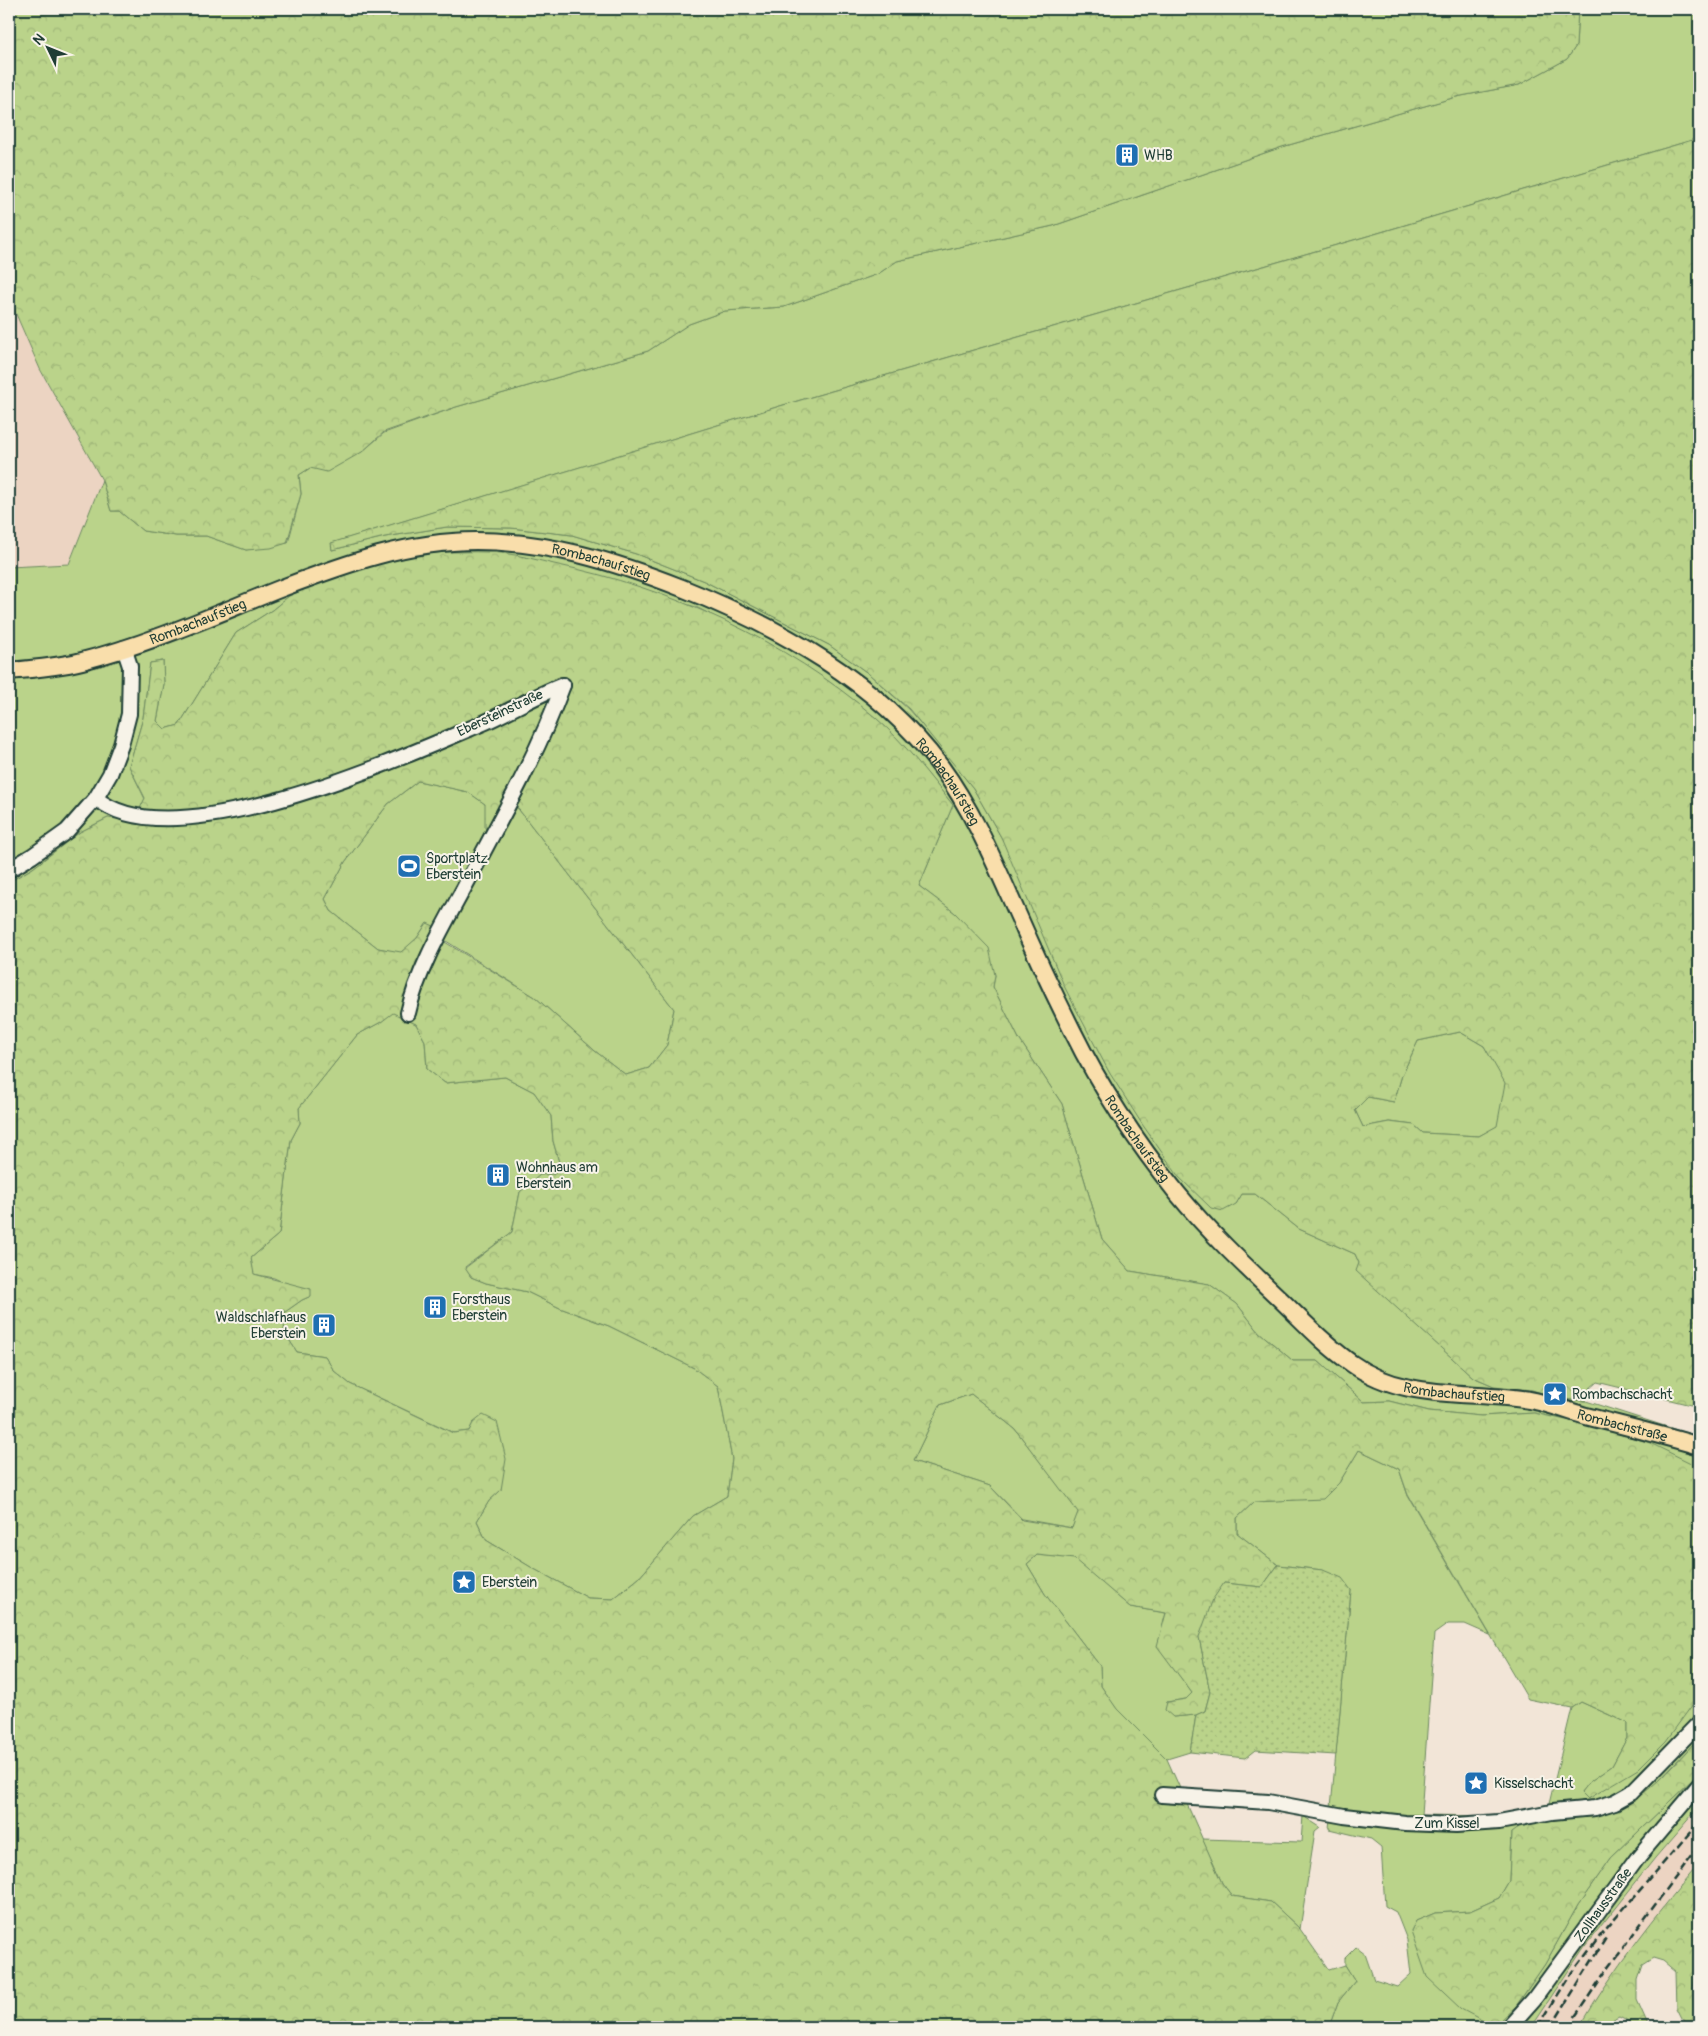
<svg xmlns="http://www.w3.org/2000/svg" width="1708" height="2036" viewBox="0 0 1708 2036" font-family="Pangolin,sans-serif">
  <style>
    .built { fill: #ecd4c2 }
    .green { fill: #bad38a; stroke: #6c885f }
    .forest { fill: url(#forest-crowns); stroke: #6c885f; fill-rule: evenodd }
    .garden { fill: url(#garden-dots); stroke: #6c885f }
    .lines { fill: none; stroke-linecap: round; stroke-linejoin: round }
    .minor-casing { stroke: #1f3d34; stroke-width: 18 }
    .major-casing { stroke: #1f3d34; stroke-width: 20 }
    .minor { stroke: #f7f3e8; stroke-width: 14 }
    .major { stroke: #f9deab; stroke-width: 16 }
    .rail { stroke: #1f3d34; stroke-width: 2.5; stroke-dasharray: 8 4; stroke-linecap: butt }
    .labels { text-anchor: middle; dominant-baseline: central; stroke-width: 4; stroke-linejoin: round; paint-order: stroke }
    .poi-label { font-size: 14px; fill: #1f3d34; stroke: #f7f3e8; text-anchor: start }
    .street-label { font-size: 14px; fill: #1f3d34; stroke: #f7f3e8 }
  </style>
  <defs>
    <pattern id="forest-crowns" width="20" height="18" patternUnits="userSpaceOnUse" patternTransform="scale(1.25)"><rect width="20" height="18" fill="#bad38a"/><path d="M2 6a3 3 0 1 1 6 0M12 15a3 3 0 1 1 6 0" fill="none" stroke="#9fb678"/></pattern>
    <pattern id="garden-dots" width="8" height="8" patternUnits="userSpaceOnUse" patternTransform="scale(1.25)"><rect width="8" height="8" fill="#bad38a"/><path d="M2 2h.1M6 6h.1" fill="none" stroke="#9fb678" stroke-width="1.8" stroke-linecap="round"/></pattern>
  </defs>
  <rect width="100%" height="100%" fill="#f2e5d7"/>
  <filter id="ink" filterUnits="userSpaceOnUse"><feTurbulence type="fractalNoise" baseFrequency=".02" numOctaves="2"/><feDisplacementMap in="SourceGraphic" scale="10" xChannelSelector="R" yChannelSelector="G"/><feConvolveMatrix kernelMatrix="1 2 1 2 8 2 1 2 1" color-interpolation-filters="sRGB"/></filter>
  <g filter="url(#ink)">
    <g class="built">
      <path d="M9,298L40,369L102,480L69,564L9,567Z"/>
      <path d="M1699,1807V1864L1674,1893L1625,1960L1591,2008L1580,2027H1531L1585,1946L1655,1858Z"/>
    </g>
    <g class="green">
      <path d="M1578,9H1699V138L1378,233L780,406L332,543V550L385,537L447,527L511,528L572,535L636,554L704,581L829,645L869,674L908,709L941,747L973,788L1001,837L1236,1204L1242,1194H1255L1299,1229L1355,1254L1359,1263L1357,1271L1473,1377L1494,1386L1532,1390L1560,1399L1586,1401L1699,1437V1467L1598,1427L1534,1413L1481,1416L1429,1411L1389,1401L1364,1402L1318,1361H1293L1259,1332L1237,1304L1209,1284L1130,1271L1102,1239L1062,1104L1019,1039L993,987L995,975L955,913L919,886L953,805L921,766L877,719L828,681L770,645L696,607L502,553L446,552L386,558L368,562L289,596L272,610L236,633L179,725L165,729L157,721L164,684L163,661L150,663L143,718L129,766L145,799L134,822L108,818L80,832L33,868L9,882V567L69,564L102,480L111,511H119L143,531L176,536H206L246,550L288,543L301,494L299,475L310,468L362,452L384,433L456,407L648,351L689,324L725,311L784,307L878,274L897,261L1053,226L1282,147L1456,97L1519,85L1567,59L1576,46Z"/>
      <path d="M418,781L468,792L485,804L500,834L516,806L674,1009L667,1045L649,1068L626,1075L595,1051L535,997L446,941L435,936L427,923L417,938L401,953L378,948L331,911L325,899L345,862L388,804Z"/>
      <path d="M393,1012L416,1024L425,1041L427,1069L445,1083L505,1077L534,1092L551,1116L553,1141L559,1162L554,1174L540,1175L520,1192L512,1232L465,1267L471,1277L486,1283L527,1292L560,1308L609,1326L694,1368L718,1386L732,1459L727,1496L693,1516L639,1578L613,1599L588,1598L534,1569L486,1540L477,1521L489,1501L501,1490L473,1423L469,1431L454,1433L350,1384L334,1371L325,1356L297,1352L284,1332L285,1312L302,1300L311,1296L274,1278L253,1274L251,1258L279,1234L291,1140L300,1123L299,1108L357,1035L381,1022Z"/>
      <path d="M1460,1032L1484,1046L1506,1083L1498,1126L1479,1136L1423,1133L1414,1125L1389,1122L1363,1127L1355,1110L1368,1097L1394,1102L1402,1075L1418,1041Z"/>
      <path d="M971,1394L1015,1429L1079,1512L1072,1528L1022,1519L990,1486L913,1461L940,1405Z"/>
      <path d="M1359,1450L1399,1469L1408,1496L1490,1635L1465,1624H1448L1434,1634L1421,1815L1497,1816L1549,1804L1572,1708L1581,1702L1627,1723V1738L1612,1766L1588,1783L1581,1792L1699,1699V1738L1653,1786L1631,1802L1610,1810L1511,1833L1509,1881L1499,1898L1470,1911L1435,1913L1416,1921L1411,1931L1516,2006L1545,1964L1578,1905L1611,1858L1699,1773V1807L1655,1858L1585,1946L1531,2027H1345L1330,2024L1338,2002L1355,1981L1345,1965V1958L1356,1947L1365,1954L1374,1980L1397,1987L1411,1974L1407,1940L1396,1912L1385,1906L1381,1847L1371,1839L1329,1829L1351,1590L1323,1570L1278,1565L1237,1533V1518L1254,1502L1323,1498L1339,1483Z"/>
      <path d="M1037,1555L1074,1558L1130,1607L1166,1613L1158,1646L1192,1693L1186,1699L1167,1702L1173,1717L1196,1715L1190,1752L1167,1759L1117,1710L1101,1686L1100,1666L1045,1594L1027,1564Z"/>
      <path d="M1303,1816L1320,1827L1315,1831L1300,1929L1271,1902L1232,1896L1222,1883L1202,1839L1301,1842Z"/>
    </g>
    <g class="forest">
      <path d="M9,9H1578L1576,46L1567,59L1519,85L1456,97L1282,147L1053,226L897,261L878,274L784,307L725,311L689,324L648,351L456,407L384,432L362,452L327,472L310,468L299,475L301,494L287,543L271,548L246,550L206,536H176L143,531L119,511H111L102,480L40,369L9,298Z"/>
      <path d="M1699,138V1407L1597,1382L1589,1389L1586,1401L1560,1399L1532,1390L1494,1386L1473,1377L1356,1271L1359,1263L1355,1254L1299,1229L1255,1194H1242L1236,1204L1223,1211L1211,1208L1179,1177L1142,1124L1109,1072L1065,988L1001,837L973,788L909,709L869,674L829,645L704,581L636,554L572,535L511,528L447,527L385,537L332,550L331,543L780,406L1378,233ZM1460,1032L1484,1046L1505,1083L1497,1126L1479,1136L1423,1133L1414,1125L1389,1122L1363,1127L1355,1110L1368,1097L1394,1102L1402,1075L1418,1041Z"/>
      <path d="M446,552C464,552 484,551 502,553C520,555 537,560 554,564C671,588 785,640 876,718C905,743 929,776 953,805L919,886L955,913L989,948L995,975L993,987L1019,1039L1062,1104L1102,1239L1130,1271L1209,1284L1237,1304L1259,1332L1293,1361H1318L1364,1402L1389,1401L1429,1411L1481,1416L1534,1413L1598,1427L1650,1443L1699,1467V1699L1693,1704L1666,1741L1638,1769L1588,1799L1581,1792L1588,1783L1612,1766L1627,1738V1723L1581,1702L1572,1708L1528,1699L1408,1495L1399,1469L1359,1450L1339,1483L1323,1499L1254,1502L1237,1518V1533L1278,1565L1262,1587L1224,1583L1199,1637L1210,1692L1205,1711L1196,1715L1173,1717L1165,1710L1167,1702L1186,1699L1192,1693L1157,1646L1166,1613L1130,1607L1074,1559L1037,1555L1027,1564L1045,1594L1100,1666L1101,1686L1117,1709L1167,1759L1222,1883L1232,1896L1271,1902L1300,1929L1329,1970L1345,1965L1355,1981L1338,2002L1330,2024L1345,2027H9V882L33,868L80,832L108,818L134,821L145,798L129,766L143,718L150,663L163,661L164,684L157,721L165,729L179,725L236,633L272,610L289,596L368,562L386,558ZM418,781L468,792L485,804V828L500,834L516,806L674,1009L667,1045L649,1068L626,1075L595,1051L535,997L435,936L434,926L427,923L417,938L401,952L378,948L331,911L325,899L345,862L388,804ZM393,1013L416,1024L425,1041L427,1069L445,1083L505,1077L534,1092L551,1116L553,1141L559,1162L554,1174L540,1175L520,1192L512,1232L465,1268L471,1277L486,1283L527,1292L560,1308L609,1326L694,1368L718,1386L732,1459L727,1496L693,1516L639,1578L613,1599L588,1598L534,1569L486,1540L477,1521L489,1501L501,1490L506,1459L497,1422L483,1415L473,1423L469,1431L453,1433L350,1384L334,1371L325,1356L297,1352L284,1332L285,1312L302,1300L311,1296V1289L254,1274L251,1258L279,1234L291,1140L300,1123L299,1108L357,1035L381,1022ZM971,1394L1015,1429L1078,1512L1072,1528L1022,1520L990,1486L913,1461L940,1405Z"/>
      <path d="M1699,1738V1773L1611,1858L1578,1905L1545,1964L1516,2006L1500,2021L1489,2024L1461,2009L1427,1977L1411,1931L1416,1921L1435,1913L1470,1911L1499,1898L1509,1881L1511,1833L1523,1824C1552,1820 1608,1815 1632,1801C1658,1785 1678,1760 1699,1738Z"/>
      <path d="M1699,1864V1975C1688,1983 1695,2009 1696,2021L1694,2025L1684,2022L1677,2008L1676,1972L1663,1961L1653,1958L1642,1965L1637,1980V2000L1649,2027H1634L1629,2021L1619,2016L1606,2022L1602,2027H1580C1613,1969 1656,1915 1699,1864Z"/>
    </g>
    <path class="garden" d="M1278,1565L1323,1570L1342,1578L1351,1590L1336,1755L1255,1750L1245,1758L1190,1752L1196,1715L1205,1711L1210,1692L1199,1637L1213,1599L1224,1583L1262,1587Z"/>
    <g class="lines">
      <g class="minor-casing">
        <g id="minor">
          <path d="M96,798C170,862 401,758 481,724C509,712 534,696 563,685"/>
          <path d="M9,870L32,856L67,831L96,798L110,774L121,745L129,714L130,666L124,648"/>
          <path d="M408,1013C417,971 444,925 464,888C499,822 537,756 563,685"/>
          <path d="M1162,1795L1268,1802L1344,1816L1405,1823L1456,1825L1499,1822L1552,1812L1595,1808L1615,1802L1631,1793L1699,1723"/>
          <path d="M1509,2027L1534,1999L1639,1856L1699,1785"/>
        </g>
      </g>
      <g class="major-casing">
        <g id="major">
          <path id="s1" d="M9,671C33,669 58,667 82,661C150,644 216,614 282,588C345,564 408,541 476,541C548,541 616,562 682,588C779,627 877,681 941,767C974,812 996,866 1019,917C1036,956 1054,994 1073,1032C1101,1089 1137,1143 1177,1193C1208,1231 1244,1265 1280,1299C1303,1321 1325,1345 1351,1363C1406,1403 1473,1389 1535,1401C1553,1405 1569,1411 1586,1416C1624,1426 1662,1435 1699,1446"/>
        </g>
      </g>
      <use href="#minor" class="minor"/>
      <use href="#major" class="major"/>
      <g class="rail">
        <path d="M1538,2027L1567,1980L1600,1936L1699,1822"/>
        <path d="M1551,2027L1606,1938"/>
        <path d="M1568,2027L1610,1965L1699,1846"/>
      </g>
    </g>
  </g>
  <defs>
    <g id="building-square" transform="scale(1.25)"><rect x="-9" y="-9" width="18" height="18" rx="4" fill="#1f6fb2" stroke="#f7f3e8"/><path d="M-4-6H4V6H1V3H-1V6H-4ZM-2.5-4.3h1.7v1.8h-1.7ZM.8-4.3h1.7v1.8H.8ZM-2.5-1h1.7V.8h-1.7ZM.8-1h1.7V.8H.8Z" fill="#fff"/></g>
    <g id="stadium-square" transform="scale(1.25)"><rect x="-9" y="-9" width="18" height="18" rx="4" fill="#1f6fb2" stroke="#f7f3e8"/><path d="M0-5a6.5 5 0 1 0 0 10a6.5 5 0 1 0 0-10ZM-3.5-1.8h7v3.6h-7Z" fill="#fff"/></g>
    <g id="sight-square" transform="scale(1.25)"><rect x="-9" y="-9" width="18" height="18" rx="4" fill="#1f6fb2" stroke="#f7f3e8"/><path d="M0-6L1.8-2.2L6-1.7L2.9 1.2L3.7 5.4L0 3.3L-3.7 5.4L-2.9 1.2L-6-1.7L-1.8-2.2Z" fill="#fff"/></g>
  </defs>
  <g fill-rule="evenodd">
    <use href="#building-square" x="1127" y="155"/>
    <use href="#stadium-square" x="409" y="866"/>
    <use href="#building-square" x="498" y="1175"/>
    <use href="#building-square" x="435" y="1307"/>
    <use href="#building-square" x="324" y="1325"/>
    <use href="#sight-square" x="1555" y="1394"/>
    <use href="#sight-square" x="464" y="1582"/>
    <use href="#sight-square" x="1476" y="1783"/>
  </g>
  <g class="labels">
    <g class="poi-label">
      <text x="1144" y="155">WHB</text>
      <text x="426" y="858">Sportplatz<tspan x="426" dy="16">Eberstein</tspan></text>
      <text x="516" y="1167">Wohnhaus am<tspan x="516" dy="16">Eberstein</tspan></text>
      <text x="452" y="1299">Forsthaus<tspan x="452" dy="16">Eberstein</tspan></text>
      <text x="306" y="1317" text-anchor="end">Waldschlafhaus<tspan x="306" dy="16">Eberstein</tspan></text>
      <text x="1572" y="1394">Rombachschacht</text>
      <text x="482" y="1582">Eberstein</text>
      <text x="1494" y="1783">Kisselschacht</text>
    </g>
    <g class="street-label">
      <text stroke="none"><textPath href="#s1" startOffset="615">Rombachaufstieg</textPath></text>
      <text stroke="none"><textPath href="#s1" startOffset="196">Rombachaufstieg</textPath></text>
      <text transform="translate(500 713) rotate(-25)">Ebersteinstraße</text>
      <text stroke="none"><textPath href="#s1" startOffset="1035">Rombachaufstieg</textPath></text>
      <text stroke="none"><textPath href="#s1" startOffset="1440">Rombachaufstieg</textPath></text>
      <text stroke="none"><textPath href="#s1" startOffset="1860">Rombachaufstieg</textPath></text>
      <text stroke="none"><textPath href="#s1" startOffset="2032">Rombachstraße</textPath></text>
      <text x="1447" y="1823">Zum Kissel</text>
      <text transform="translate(1603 1905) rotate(-54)">Zollhausstraße</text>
    </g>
  </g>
  <rect width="1708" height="2036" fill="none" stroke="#f7f3e8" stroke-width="30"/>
  <rect x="15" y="15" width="1678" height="2006" fill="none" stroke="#1f3d34" stroke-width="2" filter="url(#ink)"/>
  <g transform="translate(48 48) rotate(313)" stroke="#f7f3e8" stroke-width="4" paint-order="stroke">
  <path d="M0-4L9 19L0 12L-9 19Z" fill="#1f3d34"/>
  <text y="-8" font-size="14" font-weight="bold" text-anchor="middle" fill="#1f3d34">N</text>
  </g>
</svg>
